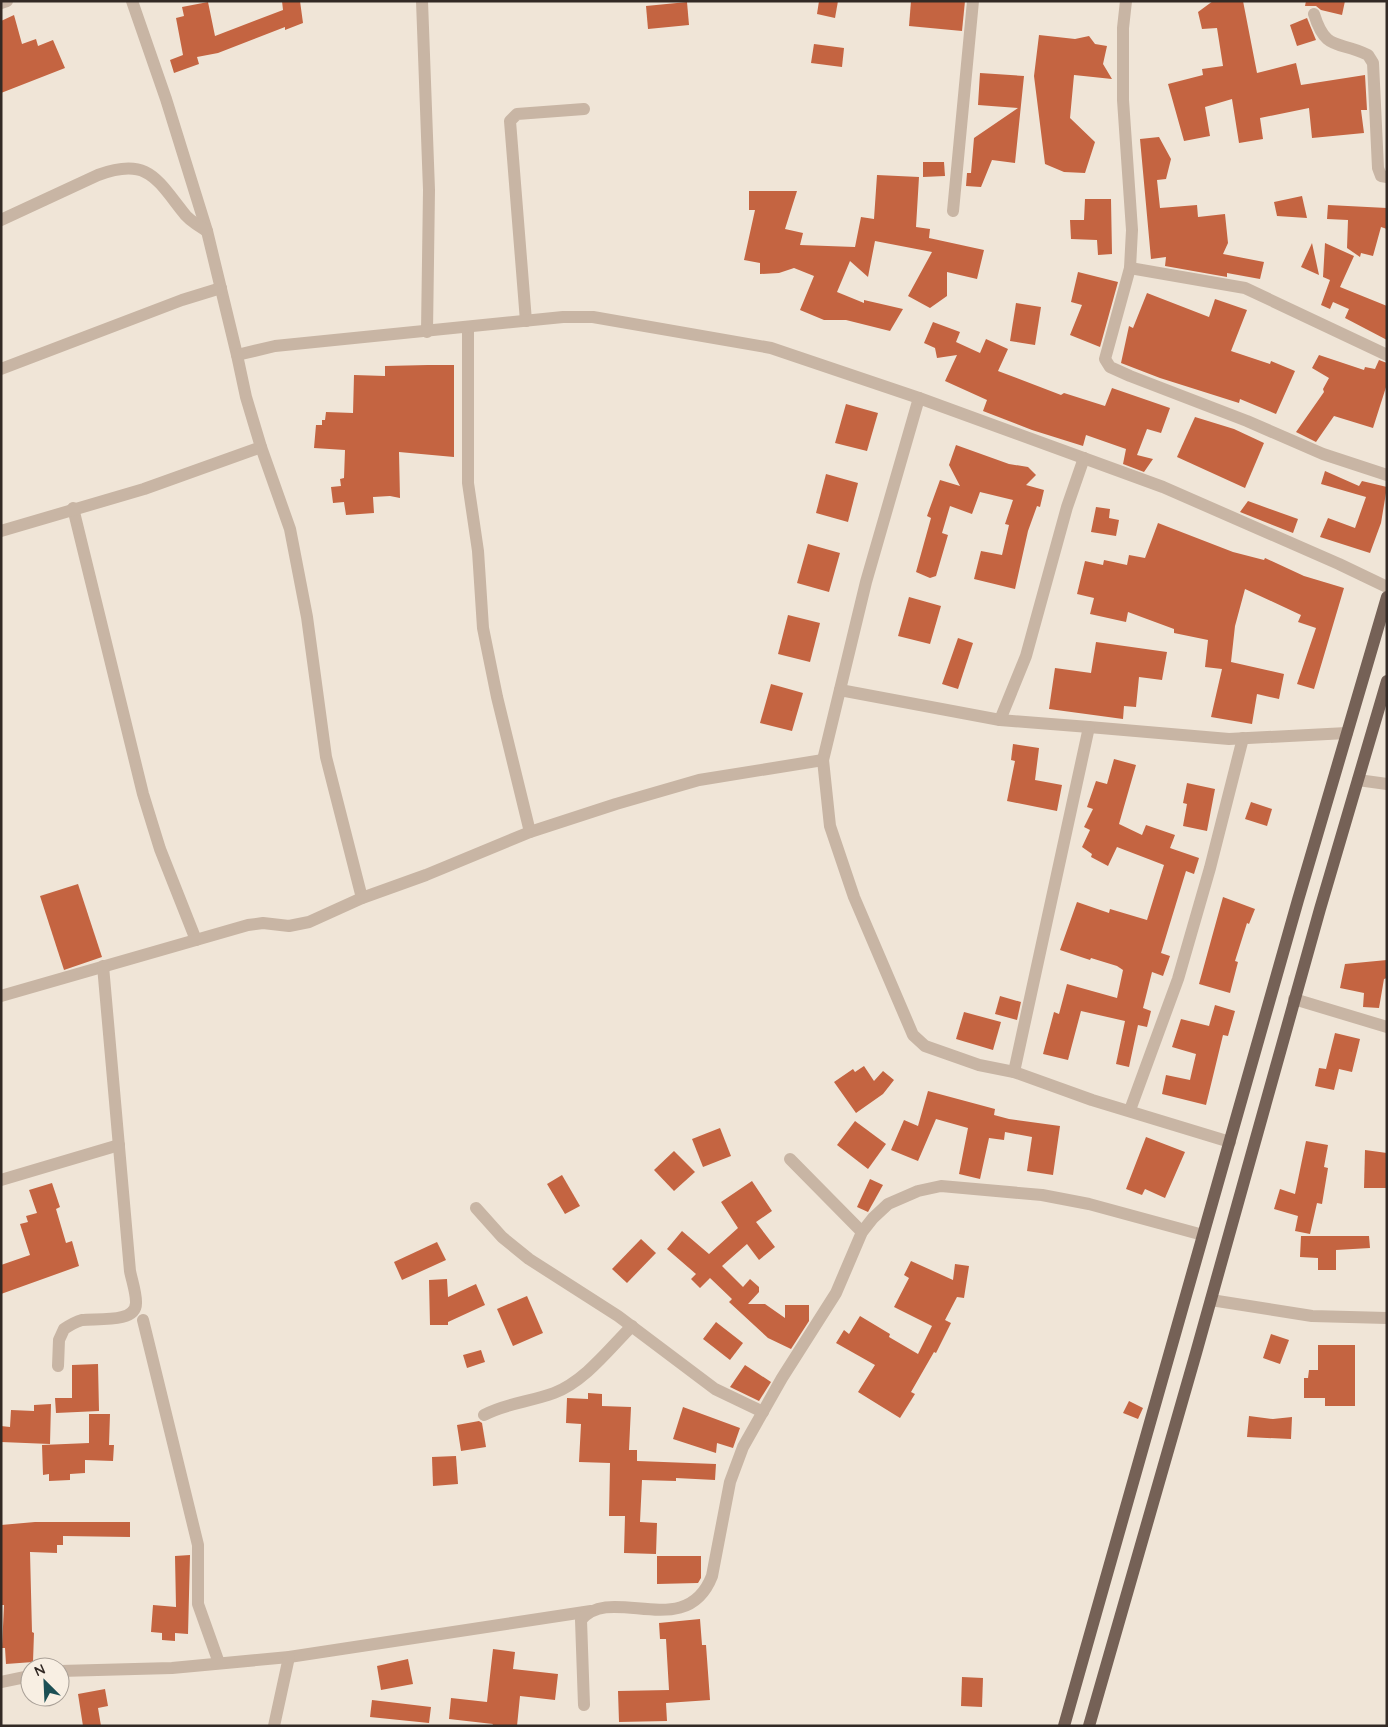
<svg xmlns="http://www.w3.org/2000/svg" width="1388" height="1727" viewBox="0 0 1388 1727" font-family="Quicksand,sans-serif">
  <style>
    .building { fill: #c46441 }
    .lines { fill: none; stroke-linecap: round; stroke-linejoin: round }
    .minor { stroke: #c8b5a4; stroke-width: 12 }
    .primary { stroke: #756156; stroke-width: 12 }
  </style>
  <rect width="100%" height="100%" fill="#f0e5d7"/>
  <g class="building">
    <path d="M282,1H300L303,23L285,30V27L218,53L197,57L199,64L174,73L170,60L183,55L176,18L184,16L182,7L208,2L215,36L283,10Z"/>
    <path d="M819,1H838L835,18L817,14Z"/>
    <path d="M911,1H965L962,31L909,26Z"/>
    <path d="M1213,1H1243L1257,73L1296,63L1301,85L1365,75L1367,110H1361L1364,133L1312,138L1309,108L1260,118L1263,139L1239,143L1232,99L1205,107L1210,136L1184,141L1168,84L1203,75L1202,69L1223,66L1217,28L1202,29L1198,12Z"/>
    <path d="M1306,1H1345L1342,15L1321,10L1316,6H1305Z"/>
    <path d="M687,2L689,25L648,29L646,6Z"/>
    <path d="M14,15L22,44L36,39L38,46L53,40L65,68L1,93V21Z"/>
    <path d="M1307,18L1316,40L1297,46L1290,25Z"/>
    <path d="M1039,35L1075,39L1089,36L1095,44L1107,46L1103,64L1112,79L1074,75L1070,118L1095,142L1085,173L1064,172L1045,164L1034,76Z"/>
    <path d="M814,44L844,48L842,67L811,63Z"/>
    <path d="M980,73L1024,76L1015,163L992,160L981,187L966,186L967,173H971L974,138L1018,108L978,105Z"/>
    <path d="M1159,137L1171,159L1166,179L1157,180L1160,208L1197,205L1198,217L1225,214L1228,243L1223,254L1264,262L1260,279L1227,273V277L1165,266L1166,257L1151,259L1140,139Z"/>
    <path d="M923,162H944L945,176L923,177Z"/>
    <path d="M877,175L919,177L916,227L930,229L929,238L984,250L977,279L947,272V296L930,308L908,296L932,252L875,241L868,277L850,261L837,292L864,303V300L903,309L890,331L846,320H824L800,310L814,276L794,268L779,273L760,274V263L744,260L755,210H749V191H797L785,229L803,233L800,245L855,247L861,217L874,219Z"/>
    <path d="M1302,196L1307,218L1277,216L1274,202Z"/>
    <path d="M1085,199H1111L1112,254L1098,255L1097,240L1071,239L1070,220H1084Z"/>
    <path d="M1328,205L1387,208V229L1381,227L1373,256L1361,253L1360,257L1347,248L1348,220L1327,219Z"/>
    <path d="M1312,243L1319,275L1301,267Z"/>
    <path d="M1325,243L1354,256L1340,287L1387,306V340L1345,318L1349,309L1333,302L1330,309L1321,305L1330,280L1323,277Z"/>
    <path d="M1078,272L1118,282L1100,347L1070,335L1082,305L1071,302Z"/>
    <path d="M1147,293L1209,317L1215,299L1247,310L1231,351L1270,364L1271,361L1295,371L1276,414L1240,399L1239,403L1160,378L1121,363L1129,326L1133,328Z"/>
    <path d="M1016,303L1041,307L1035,345L1010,341Z"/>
    <path d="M933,322L960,332L956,342L980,353L986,339L1008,349L998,371L1061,395L1064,393L1105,406L1112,388L1170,408L1161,433L1147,429L1137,455L1153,459L1144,472L1123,464L1126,449L1086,435L1083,446L1032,430L983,411L987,400L945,381L957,355L937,358L935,348L924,343Z"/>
    <path d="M1319,355L1364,370L1365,367L1375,369L1379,360L1387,363V384L1373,428L1334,416L1316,442L1296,432L1324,392L1323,389L1329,378L1312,368Z"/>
    <path d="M428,365H454V457L399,452L400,498L390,496L373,497L374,513L346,515L344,502L333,503L331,487L341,486L340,479L344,478L345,450L314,448L316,425H322V420H325L326,412L353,413L354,375L385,376V366Z"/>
    <path d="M846,404L878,413L867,451L835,443Z"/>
    <path d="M1195,417L1234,429L1264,443L1245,488L1177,457Z"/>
    <path d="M956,445L1009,464L1028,467L1036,475L1026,485L1044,490L1040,507L1037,506L1028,531L1015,589L974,579L981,551L1002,555L1009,525L1005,524L1013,500L980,492L972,514L950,506L942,533L948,535L936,576L930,578L916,572L931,518L927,516L940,480L960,486L949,465Z"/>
    <path d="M1325,471L1359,486L1362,481L1387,487L1381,523L1370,553L1320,537L1328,518L1355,528L1366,497L1321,484Z"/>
    <path d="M826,474L858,483L848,522L816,513Z"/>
    <path d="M1248,501L1298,519L1293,533L1240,512Z"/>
    <path d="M1096,507L1110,509L1109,518L1119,520L1116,536L1091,532Z"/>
    <path d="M1158,523L1233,552L1264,560L1265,558L1304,576L1344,588L1314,689L1297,684L1316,628L1298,622L1301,615L1245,589L1235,626L1231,662L1284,674L1279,699L1257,694L1252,724L1211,717L1222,669L1205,667L1208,640L1174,633V629L1128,612L1126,622L1090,614L1094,598L1077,594L1085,561L1103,565L1104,560L1127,565L1129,555L1145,558Z"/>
    <path d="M808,544L840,553L829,592L797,583Z"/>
    <path d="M909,597L941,606L930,644L898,636Z"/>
    <path d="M788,615L820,623L810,662L778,654Z"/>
    <path d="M958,638L973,643L958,689L942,684Z"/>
    <path d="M1096,642L1167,652L1162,680L1139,677L1136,707L1124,706L1123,719L1049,709L1055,668L1091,673Z"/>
    <path d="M771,684L803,693L792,731L760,723Z"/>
    <path d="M1013,744L1039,748L1035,780L1062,785L1057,811L1007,801L1015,761L1011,760Z"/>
    <path d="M1114,759L1136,765L1119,824L1142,835L1146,825L1175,835L1170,848L1199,858L1194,874L1186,871L1161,953L1170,956L1163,976L1152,972L1143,1008L1151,1011L1147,1027L1138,1025L1129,1067L1116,1064L1125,1021L1081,1011L1068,1060L1043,1054L1054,1012L1059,1014L1067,984L1117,998L1123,970L1117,966L1091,958L1090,960L1060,950L1077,902L1109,913L1110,909L1147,920L1164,865L1117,847L1108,866L1091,857L1092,854L1082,847L1090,830L1084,827L1093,809L1087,807L1096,781L1107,784Z"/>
    <path d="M1187,783L1215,789L1207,831L1183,826L1187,804L1183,803Z"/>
    <path d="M1251,802L1272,809L1267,826L1245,819Z"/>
    <path d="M78,884L102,957L64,970L40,896Z"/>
    <path d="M1223,897L1255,909L1249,924L1247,923L1235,961L1238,962L1230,993L1199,984Z"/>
    <path d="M1387,960V978L1384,979L1379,1008L1363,1007L1364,993L1340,988L1345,964Z"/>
    <path d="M1000,996L1021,1002L1017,1020L995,1014Z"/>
    <path d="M1215,1005L1235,1011L1228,1036L1223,1035L1206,1105L1162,1094L1166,1075L1190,1080L1196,1054L1172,1047L1181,1019L1209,1026Z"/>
    <path d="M964,1012L1001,1022L993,1050L956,1039Z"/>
    <path d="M1335,1033L1360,1039L1352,1072L1339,1069L1334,1090L1315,1086L1319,1068L1326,1069Z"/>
    <path d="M864,1066L874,1081L883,1071L894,1080L883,1094L856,1113L834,1082L853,1069L855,1072Z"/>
    <path d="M928,1091L995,1109L994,1115L1009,1119L1060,1126L1053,1175L1027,1171L1032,1137L1005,1132L1004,1140L989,1138L980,1179L959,1174L968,1128L936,1119L918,1161L891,1150L904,1120L918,1126Z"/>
    <path d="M855,1121L886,1144L868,1169L837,1145Z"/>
    <path d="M720,1128L731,1156L703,1167L692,1139Z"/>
    <path d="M1146,1137L1185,1152L1165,1198L1145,1189L1142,1195L1126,1189Z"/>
    <path d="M1306,1141L1328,1145L1324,1167L1328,1168L1322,1204L1317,1203L1310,1234L1295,1231L1298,1216L1274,1209L1280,1189L1295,1194Z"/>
    <path d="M1365,1150L1387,1153V1188H1364Z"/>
    <path d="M674,1151L695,1172L674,1191L654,1170Z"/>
    <path d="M562,1175L580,1206L565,1214L547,1184Z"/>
    <path d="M870,1179L883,1185L868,1212L857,1207Z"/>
    <path d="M752,1181L772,1211L756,1222L775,1247L759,1260L747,1244L722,1266L743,1287L750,1279L759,1287V1292L748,1304H765L785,1318V1305H809V1321L791,1349L768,1338L729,1302L732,1299L710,1278L700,1288L691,1279L696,1274L667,1249L682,1231L709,1254L738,1228L721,1202Z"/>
    <path d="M52,1183L60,1207L56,1209L66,1243L72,1241L79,1266L1,1294V1265L30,1255L20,1224L28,1222L26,1216L37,1213L29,1190Z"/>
    <path d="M1301,1236H1369L1370,1248L1336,1250V1270H1318V1258L1300,1257Z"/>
    <path d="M641,1239L656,1253L627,1283L612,1269Z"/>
    <path d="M437,1242L446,1260L402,1280L394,1262Z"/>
    <path d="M911,1261L953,1280L955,1264L969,1266L964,1298L957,1297L945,1320L951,1323L936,1353L934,1352L911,1392L915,1394L900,1418L858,1392L875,1365L836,1343L844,1330L849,1334L860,1316L890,1334L889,1337L918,1354L932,1326L894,1307L909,1278L904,1275Z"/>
    <path d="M447,1279L448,1297L476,1284L485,1305L448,1322V1325H430L429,1280Z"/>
    <path d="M527,1296L543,1333L513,1346L497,1309Z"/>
    <path d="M716,1322L743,1343L730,1360L703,1339Z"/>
    <path d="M1271,1334L1289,1340L1280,1364L1263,1358Z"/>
    <path d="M1318,1345H1355V1406H1325V1398H1304V1378H1308L1309,1370H1318Z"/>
    <path d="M481,1350L485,1362L467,1368L463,1355Z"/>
    <path d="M98,1364L99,1411L56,1413L55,1398H72V1365Z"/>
    <path d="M745,1365L771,1382L759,1401L730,1387Z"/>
    <path d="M588,1393L602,1394V1406L631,1407L629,1450H637V1461L716,1464L715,1480L676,1478V1481L642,1480L640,1522L657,1523L656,1554L624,1553L625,1516H609L610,1463L579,1462L581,1424L566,1423L567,1398L588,1399Z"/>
    <path d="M1129,1401L1143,1408L1138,1419L1123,1413Z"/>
    <path d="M51,1404L50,1444L1,1442V1426L10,1427L11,1410L34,1411V1405Z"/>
    <path d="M683,1407L740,1428L733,1448L717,1443L716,1453L673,1439Z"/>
    <path d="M89,1414H110L109,1445H114L113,1461L85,1460V1473L70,1474V1480L49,1481V1474L43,1475L42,1445L89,1443Z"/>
    <path d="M1249,1416L1273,1419L1292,1417L1291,1439L1247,1437Z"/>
    <path d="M479,1421L482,1423L486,1447L461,1451L457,1425Z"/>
    <path d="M456,1456L458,1484L433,1486L432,1457Z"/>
    <path d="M35,1522H130V1537L63,1536V1545H57V1553L30,1552L32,1632L34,1633L33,1662L6,1664L5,1648H2L4,1605H1V1525Z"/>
    <path d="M190,1555L188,1634L175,1633V1641L162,1640V1633L151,1632L153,1605L176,1607L175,1556Z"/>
    <path d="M657,1556H701V1578L698,1583L657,1584Z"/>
    <path d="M700,1619L702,1645H706L710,1700L666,1703L667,1721L619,1722L618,1691L669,1690L666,1639H660L659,1623Z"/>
    <path d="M493,1649L515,1652L513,1669L558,1674L555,1700L520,1696L517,1726H492L493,1724L449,1719L451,1698L487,1702Z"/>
    <path d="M408,1659L413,1684L381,1690L377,1666Z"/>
    <path d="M962,1677L983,1678L982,1707L961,1706Z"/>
    <path d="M105,1689L108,1706L98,1708L101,1726H83L78,1694Z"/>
    <path d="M372,1700L431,1707L429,1723L370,1717Z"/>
  </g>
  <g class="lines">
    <g class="minor">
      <path d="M132,1L166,99L207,231L237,355"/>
      <path d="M422,1L429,190L427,332"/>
      <path d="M1126,1L1123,28V100L1132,230L1130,268L1105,359L1110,367L1130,376L1247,421L1323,454L1387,475"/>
      <path d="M1,3L7,1"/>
      <path d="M1314,14C1326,53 1339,40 1368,55L1373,63L1378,168L1381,176L1387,177"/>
      <path d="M953,211L973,1"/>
      <path d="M1,220L98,175C147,157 156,178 183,212C188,220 199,226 207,231"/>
      <path d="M1130,268L1245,288L1387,355"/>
      <path d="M526,321L510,121L517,114L584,109"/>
      <path d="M468,327V483L478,551L483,628L497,697L530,832"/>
      <path d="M1,369L182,300L221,288"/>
      <path d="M919,398L866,582L823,760L830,826L854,897L913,1035L925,1046L979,1065L1014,1072L1092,1100L1230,1142"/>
      <path d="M261,447L290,529L307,617L326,757L362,898"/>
      <path d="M73,508L143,794L160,849L196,940"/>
      <path d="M1,531L144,489L261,447L246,397L237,355L275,346L563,317H593L771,348L919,398L1163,487L1339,564L1387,587"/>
      <path d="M840,690L1000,720L1089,727L1229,739L1347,733"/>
      <path d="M1000,720L1026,656L1067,507L1084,458"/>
      <path d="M1358,780L1387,784"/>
      <path d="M1,996L248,925L263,923L289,926L309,922L362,898L426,875L530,832L616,804L699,780L823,760"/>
      <path d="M1294,999L1387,1027"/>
      <path d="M1014,1072L1089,727"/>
      <path d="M1130,1110L1178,979L1210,868L1243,738"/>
      <path d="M790,1159L862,1232"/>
      <path d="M1,1180L119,1145"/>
      <path d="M476,1208L502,1237L529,1259L618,1316L715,1389L763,1412"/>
      <path d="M1211,1300L1312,1316L1387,1318"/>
      <path d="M143,1320L198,1545V1604L219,1663"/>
      <path d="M58,1366L59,1340L64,1329C70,1325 75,1322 82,1320C95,1318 137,1324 136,1302C136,1292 132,1281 130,1271L103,966"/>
      <path d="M484,1415C506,1403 530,1402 554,1393C585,1381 609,1349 632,1326"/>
      <path d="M60,1671L172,1668L289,1657L591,1611"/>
      <path d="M1,1682L30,1676"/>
      <path d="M584,1705L581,1620C611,1583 686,1643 712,1576L730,1482L743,1447L782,1378L836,1293L862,1232L873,1218L888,1204L918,1191L941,1186L1042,1195L1089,1204L1203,1235"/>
      <path d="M274,1726L289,1657"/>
    </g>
    <g class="primary">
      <path d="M1064,1726L1298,900L1387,597"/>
      <path d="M1089,1726L1196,1353L1320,909L1387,681"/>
    </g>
  </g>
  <rect width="1388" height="1727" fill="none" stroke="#332a25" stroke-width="5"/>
  <g transform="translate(45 1682) rotate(336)"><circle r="24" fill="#f8efe3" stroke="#a9a097"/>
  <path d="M0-4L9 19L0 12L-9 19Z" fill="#1c4f54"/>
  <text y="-8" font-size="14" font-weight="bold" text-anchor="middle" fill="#332a25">N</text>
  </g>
</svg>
